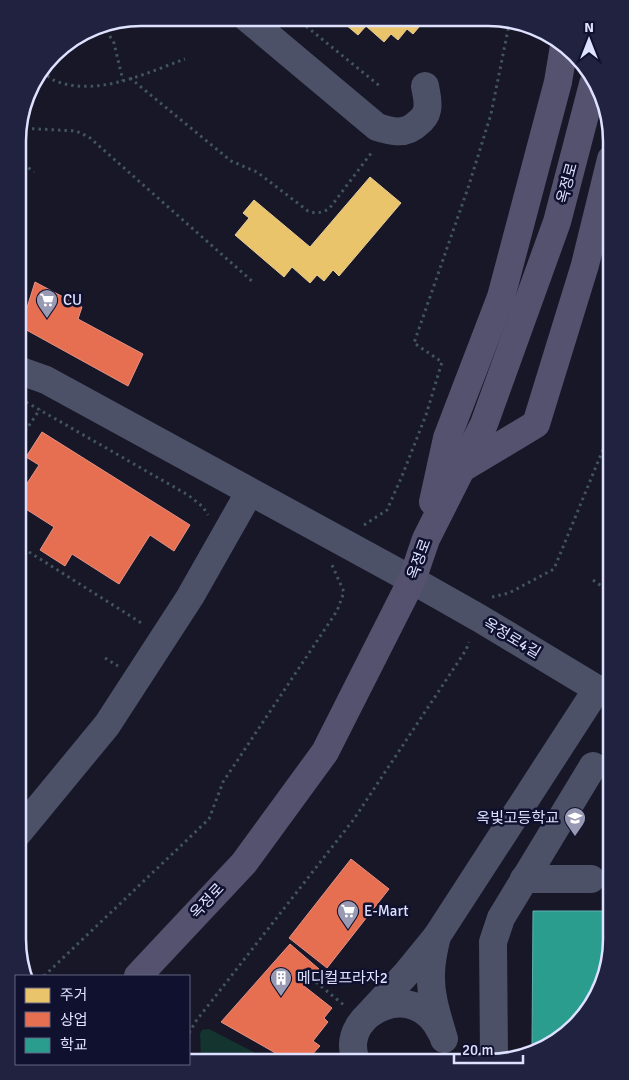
<svg xmlns="http://www.w3.org/2000/svg" width="629" height="1080" viewBox="0 0 629 1080" font-family="Signika,'Noto Sans KR',sans-serif">
  <style>
    .green { fill: #14342f }
    .homes { fill: #e9c46a; stroke: #e6cd97 }
    .shops { fill: #e76f51; stroke: #e49185 }
    .schools { fill: #2a9d8f; stroke: #60b1b1 }
    .lines { fill: none; stroke-linecap: round; stroke-linejoin: round }
    .path { stroke: #42545f; stroke-width: 3; stroke-dasharray: 2.5 4; stroke-linecap: butt }
    .minor { stroke: #4c5168; stroke-width: 28 }
    .major { stroke: #54526e; stroke-width: 28 }
    .labels { text-anchor: middle; dominant-baseline: central; stroke-width: 5; stroke-linejoin: round; paint-order: stroke }
    .street-label { font-size: 15px; fill: #dee1ff; stroke: #10112e }
    .poi-label { font-size: 15px; fill: #dee1ff; stroke: #10112e; text-anchor: start }
    .rim { fill: none; stroke: #dee1ff; stroke-width: 2.5 }
  </style>
  <rect width="100%" height="100%" fill="#171727"/>
  <path class="green" d="M209,1029L267,1059L201,1060L200,1034L202,1030Z"/>
  <g class="homes">
    <path d="M339,19H426L413,34L407,29L398,40L391,34L384,42L366,26L358,35Z"/>
    <path d="M370,177L401,203L339,276L333,270L324,281L317,275L310,283L292,267L284,277L235,235L249,218L243,213L254,200L310,247Z"/>
  </g>
  <g class="shops">
    <path d="M35,282L82,307L78,319L143,354L128,386L21,327Z"/>
    <path d="M42,432L190,525L174,551L150,535L119,584L72,554L65,566L40,550L54,527L18,504V484L24,488L39,465L26,457Z"/>
    <path d="M351,859L389,889L327,968L289,938Z"/>
    <path d="M290,944L319,969L304,986L332,1008L324,1018L328,1022L313,1041L320,1046L308,1059H286L221,1022Z"/>
  </g>
  <path class="schools" d="M533,911H611V947L586,1014L537,1049H532Z"/>
  <g class="lines">
    <g class="path">
      <path d="M296,18L381,87"/>
      <path d="M103,25L114,43L123,81"/>
      <path d="M42,72C47,75 52,80 58,82C100,96 146,73 185,59"/>
      <path d="M130,78L231,161L257,172L308,211C316,214 321,213 329,209L372,152"/>
      <path d="M19,128L76,131L89,137L253,282"/>
      <path d="M18,160L34,172"/>
      <path d="M26,402L188,495L203,507L208,515"/>
      <path d="M18,442L40,409"/>
      <path d="M364,525L387,510L402,476L426,415L442,362L414,343L469,185L491,114L510,20"/>
      <path d="M18,545L143,624"/>
      <path d="M593,580L611,593"/>
      <path d="M492,597L509,593L554,569L611,430"/>
      <path d="M105,658L118,666"/>
      <path d="M44,976L209,819L223,782L337,611L344,592L332,565"/>
      <path d="M311,978L345,1006"/>
      <path d="M189,1033L196,1021L354,819L466,650L469,642"/>
    </g>
    <g class="minor">
      <path d="M247,18L377,127C392,132 406,135 418,123C422,120 426,115 427,110C429,102 426,93 425,86"/>
      <path d="M18,370L46,380L412,580L479,618L597,689L611,696"/>
      <path d="M18,833L107,725L190,597L249,493"/>
      <path d="M524,879H591"/>
      <path d="M437,936L597,689"/>
      <path d="M368,1015L406,974L437,936C434,948 431,961 431,974C430,996 438,1018 444,1039"/>
      <path d="M494,1056L493,942L501,918L593,766"/>
      <path d="M355,1058C340,1011 416,977 441,1032"/>
    </g>
    <g class="major">
      <path d="M461,469L536,424L585,265L611,159"/>
      <path d="M433,502L447,438L501,297L558,82L564,46"/>
      <path d="M138,976L244,863L325,752L412,580L426,539L484,424L557,222L593,84"/>
    </g>
  </g>
  <defs>
    <g id="supermarket-pin" transform="scale(1.125)"><path d="M0 17L-7.5 6A9.5 9.5 0 1 1 7.5 6Z" fill="#989ab3" stroke="#10112e"/><path d="M-6-5.5h2.5l.6 2H6L4.5 2H-2.5L-4.4-4H-6ZM-1.5 3.2a1.3 1.3 0 1 0 .1 0ZM3 3.2a1.3 1.3 0 1 0 .1 0Z" fill="#fff"/></g>
    <g id="school-pin" transform="scale(1.125)"><path d="M0 17L-7.5 6A9.5 9.5 0 1 1 7.5 6Z" fill="#989ab3" stroke="#10112e"/><path d="M0-5L7-2L0 1L-7-2ZM-4 1L0 2.5L4 1V4Q0 6-4 4Z" fill="#fff"/></g>
    <g id="building-pin" transform="scale(1.125)"><path d="M0 17L-7.5 6A9.5 9.5 0 1 1 7.5 6Z" fill="#989ab3" stroke="#10112e"/><path d="M-4-6H4V6H1V3H-1V6H-4ZM-2.5-4.3h1.7v1.8h-1.7ZM.8-4.3h1.7v1.8H.8ZM-2.5-1h1.7V.8h-1.7ZM.8-1h1.7V.8H.8Z" fill="#fff"/></g>
  </defs>
  <g fill-rule="evenodd">
    <use href="#supermarket-pin" x="47" y="300"/>
    <use href="#school-pin" x="575" y="818"/>
    <use href="#supermarket-pin" x="348" y="911"/>
    <use href="#building-pin" x="281" y="978"/>
  </g>
  <g class="labels">
    <g class="street-label">
      <text transform="translate(567 183) rotate(-75)">옥정로</text>
      <text transform="translate(419 559) rotate(-70)">옥정로</text>
      <text transform="translate(512 638) rotate(31)">옥정로4길</text>
      <text transform="translate(207 901) rotate(-47)">옥정로</text>
    </g>
    <g class="poi-label">
      <text x="63" y="300">CU</text>
      <text x="559" y="818" text-anchor="end">옥빛고등학교</text>
      <text x="364" y="911">E-Mart</text>
      <text x="297" y="978">메디컬프라자2</text>
    </g>
  </g>
  <path d="M0 0H629V1080H0ZM141 26H488A115 115 0 0 1 603 141V939A115 115 0 0 1 488 1054H141A115 115 0 0 1 26 939V141A115 115 0 0 1 141 26Z" fill="#20223f" fill-rule="evenodd"/>
  <path class="rim" d="M141 26H488A115 115 0 0 1 603 141V939A115 115 0 0 1 488 1054H141A115 115 0 0 1 26 939V141A115 115 0 0 1 141 26Z"/>
  <rect x="15" y="975" width="175" height="90" fill="#10112e" stroke="#626482"/>
  <rect x="25" y="988" width="25" height="15" fill="#e9c46a" stroke="#626482"/>
  <text x="60" y="1000" font-size="15" fill="#dee1ff">주거</text>
  <rect x="25" y="1012" width="25" height="15" fill="#e76f51" stroke="#626482"/>
  <text x="60" y="1025" font-size="15" fill="#dee1ff">상업</text>
  <rect x="25" y="1038" width="25" height="15" fill="#2a9d8f" stroke="#626482"/>
  <text x="60" y="1050" font-size="15" fill="#dee1ff">학교</text>
  <g transform="translate(589 40)" stroke="#10112e" stroke-width="4" paint-order="stroke">
  <path d="M0-4L9 19L0 12L-9 19Z" fill="#dee1ff"/>
  <text y="-8" font-size="14" font-weight="bold" text-anchor="middle" fill="#dee1ff">N</text>
  </g>
  <path d="M454 1055v8h69v-8" fill="none" stroke="#dee1ff" stroke-width="2.5"/>
  <text x="462" y="1055" font-size="15" fill="#dee1ff" stroke="#10112e" stroke-width="4" paint-order="stroke">20 m</text>
</svg>
